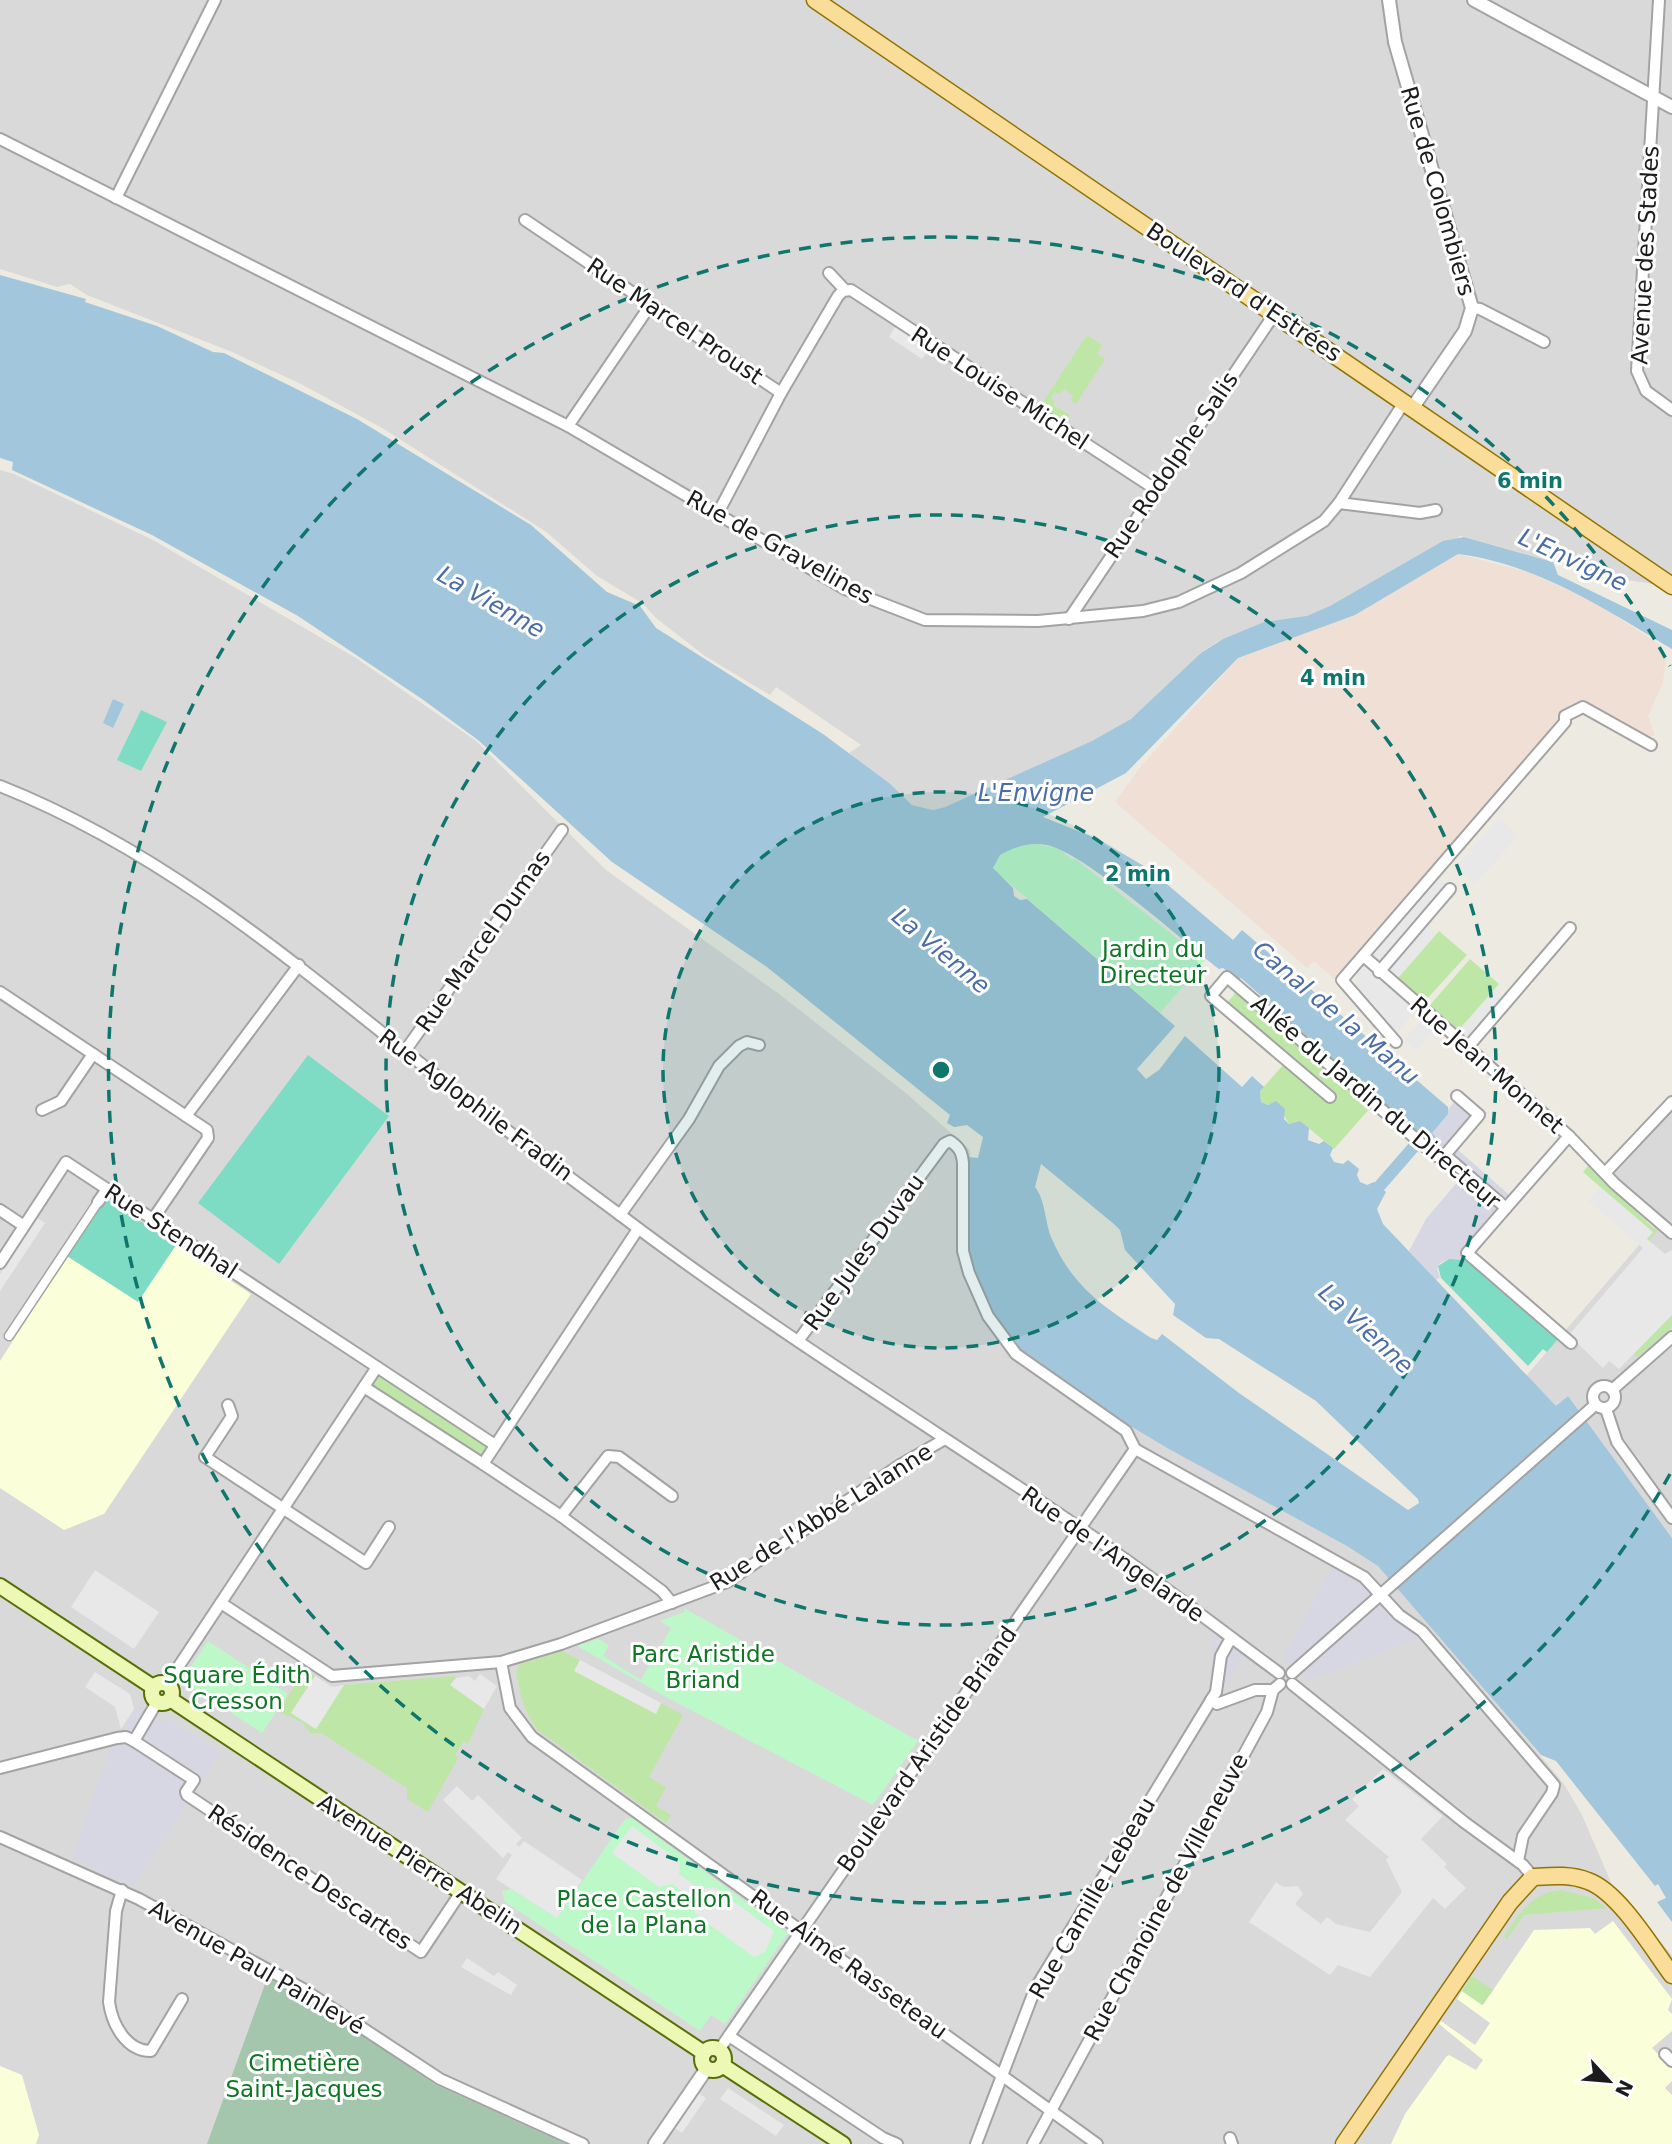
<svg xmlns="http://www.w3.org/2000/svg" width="1672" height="2144" viewBox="0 0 1672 2144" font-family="'DejaVu Sans',sans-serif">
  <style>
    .residential { fill: #dad9d9 }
    .education { fill: #fafed9 }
    .military { fill: #efdfd4 }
    .grass { fill: #bee7a7 }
    .cemetery { fill: #a3c6ac }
    .park { fill: #bdf8c9 }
    .pitch { fill: #7fdcc4 }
    .parking { fill: #e8e8e8 }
    .plaza { fill: #d7d6e3 }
    .water { fill: #a2c6db; fill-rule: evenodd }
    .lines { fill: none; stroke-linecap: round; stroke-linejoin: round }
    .canal { stroke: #a2c6db; stroke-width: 12 }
    .pedestrian-casing { stroke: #a3a3a3; stroke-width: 11 }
    .minor-casing { stroke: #a3a3a3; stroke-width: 14 }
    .tertiary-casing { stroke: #a3a3a3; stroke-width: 16 }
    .secondary-casing { stroke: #566f06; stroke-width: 18 }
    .primary-casing { stroke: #917402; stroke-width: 19 }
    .pedestrian { stroke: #fff; stroke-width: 8 }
    .minor { stroke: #fff; stroke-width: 10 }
    .tertiary { stroke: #fff; stroke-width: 12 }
    .secondary { stroke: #ecf8b4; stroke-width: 14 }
    .primary { stroke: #fadd99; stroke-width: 16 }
    .ring { fill: none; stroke: #0f766e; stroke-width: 3.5; stroke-dasharray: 12 9 }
    .labels { text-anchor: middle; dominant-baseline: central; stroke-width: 6; stroke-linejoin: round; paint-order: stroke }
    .street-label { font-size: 23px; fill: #1c1c1c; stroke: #fff }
    .park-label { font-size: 23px; fill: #0d7723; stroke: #fff }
    .water-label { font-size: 24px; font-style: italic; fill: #4a6da9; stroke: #fff }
    .centre { fill: #0f766e; stroke: #fff; stroke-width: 3.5 }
    .ring-label { font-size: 21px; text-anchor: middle; font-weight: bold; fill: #0f766e; stroke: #fff; stroke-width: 6; stroke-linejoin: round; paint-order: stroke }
  </style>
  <rect width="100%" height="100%" fill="#edebe1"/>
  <g class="residential">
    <path d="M0,0H1672V587L1608,577L1461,536L1444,544L1442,542L1347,599L1295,622H1264L1217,642L1201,653L1182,677L1116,731L945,807L933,810L912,805L849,753L861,745L776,687L770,695L705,656L656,618L642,603L597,576L545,531L382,428L301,384L232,352L87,295L70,284L57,287L0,269Z"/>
    <path d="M0,470L14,474L153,540L356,658L475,740L606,870L779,994L907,1094L970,1150L974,1237L1377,1559L1564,1784L1582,1815L1613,1887L1672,1955V2144H0Z"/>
    <path d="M1672,1102V1538L1568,1396L1556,1407L1526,1376L1659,1222L1603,1173Z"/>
  </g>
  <g class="education">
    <path d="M176,1245L251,1294L104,1514L64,1530L0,1488V1361L67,1256L138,1301Z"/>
    <path d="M1613,1921L1672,1999L1668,2010L1672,2014V2031L1652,2048L1672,2068V2081L1665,2088L1672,2095V2144H1391L1405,2114L1446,2057L1449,2055L1476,2070L1483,2060L1439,2024L1441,2021L1475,2045L1490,2023L1457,1999L1462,1991L1483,2005L1534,1930L1590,1928L1595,1934Z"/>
    <path d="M0,2066L22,2075L39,2135L36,2144H0Z"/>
  </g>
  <path class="military" d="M1458,554L1528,572L1594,602L1659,644L1666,659L1663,682L1648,716L1655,736L1638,735L1583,705L1564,714L1334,979L1314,961L1307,968L1115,802L1142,765L1238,658L1355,615Z"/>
  <g class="grass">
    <path d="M1087,335L1102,345L1097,354L1105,359L1076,404L1071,400L1073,396L1065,389L1059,394L1055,392L1051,398L1055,401L1053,405L1070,415L1065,422L1041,405Z"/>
    <path d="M1439,931L1467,955L1425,1001L1398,978Z"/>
    <path d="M1470,959L1499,984L1459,1030L1430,1005Z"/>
    <path d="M1237,991L1372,1106L1334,1149L1300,1121L1289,1124L1276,1102L1268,1105L1261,1102L1260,1091L1290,1057L1227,1003Z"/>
    <path d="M1588,1166L1657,1231L1649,1241L1647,1239L1652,1232L1583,1172Z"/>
    <path d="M1672,1315V1327L1637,1357L1633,1353Z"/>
    <path d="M380,1374L487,1445L481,1456L372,1386Z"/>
    <path d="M562,1651L580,1660L575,1671L656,1713L661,1703L683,1715L649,1777L666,1787L656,1806L671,1815L666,1823L539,1731C523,1712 520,1694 516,1671L520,1664Z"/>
    <path d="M306,1669L315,1676L291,1713L315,1729L344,1685L453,1676L456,1678L451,1685L484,1709L468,1744L464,1741L455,1755L458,1758L428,1812L407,1799V1788L321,1733L311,1734L303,1723L278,1711Z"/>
    <path d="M1562,1890L1593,1898L1607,1908L1524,1915L1507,1939L1504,1936C1520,1913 1532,1892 1562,1890Z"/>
    <path d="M1472,1976L1493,1990L1482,2005L1462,1991Z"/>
  </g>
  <path class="cemetery" d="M268,1976L296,1990L436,2085L566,2144H207Z"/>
  <g class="park">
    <path d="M1038,844L1059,849L1073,860L1074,858L1205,960L1160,1013L994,870C991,850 1022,844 1038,844Z"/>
    <path d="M684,1608L918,1741L873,1805L666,1697L577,1646L598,1639L609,1645L603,1656L641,1680L671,1628L660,1621L685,1612Z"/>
    <path d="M208,1641L288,1694L262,1733L186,1683L184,1677Z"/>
    <path d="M632,1818L788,1933L725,2024L711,2015L700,2031L505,1902L502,1891L511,1889L557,1918L625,1819Z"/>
  </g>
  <g class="pitch">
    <path d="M141,710L167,722L141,771L117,760Z"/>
    <path d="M308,1055L389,1116L279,1264L198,1203Z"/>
    <path d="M105,1198L176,1245L138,1302L67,1256Z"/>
    <path d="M1458,1258H1463L1558,1339L1547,1352L1543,1349L1528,1366L1441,1278L1438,1266L1449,1259Z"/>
  </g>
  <g class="parking">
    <path d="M895,327L928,349L922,359L889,337Z"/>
    <path d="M1499,818L1519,835L1475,884L1456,867Z"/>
    <path d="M1440,878L1456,891L1427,925L1436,934L1391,986L1417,1009L1395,1035L1358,994L1355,971L1371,954L1374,955Z"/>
    <path d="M1495,989L1505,999L1470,1039L1459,1030Z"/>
    <path d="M1424,1018L1436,1028L1416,1051L1405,1042L1406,1038Z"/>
    <path d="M1600,1187L1653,1232L1647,1239L1665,1254L1672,1250V1315L1619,1369L1609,1361L1603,1368L1569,1335L1643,1248L1588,1201Z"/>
    <path d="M37,1218L45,1223L0,1291V1274Z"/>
    <path d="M95,1570L159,1612L134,1649L71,1607Z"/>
    <path d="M580,1660L661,1703L656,1714L574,1671Z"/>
    <path d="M95,1672L130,1694L134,1709L121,1729L115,1707L85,1687Z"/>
    <path d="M480,1674L497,1686L484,1709L450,1685L456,1678L469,1676L475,1681Z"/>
    <path d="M315,1676L332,1687L344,1685L316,1729L291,1713Z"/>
    <path d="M1383,1769L1443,1816L1421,1839L1447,1864L1444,1867L1466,1888L1445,1909L1433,1898L1370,1977L1338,1965L1330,1975L1249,1922L1276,1882L1283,1887L1298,1886L1303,1894L1295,1904L1321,1924L1327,1917L1336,1924L1370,1932L1402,1892L1386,1860L1389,1857L1345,1820L1359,1806L1352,1799Z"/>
    <path d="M457,1786L472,1801L478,1795L522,1838L516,1844L519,1847L524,1841L582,1880L557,1918L496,1879L512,1855L508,1852L503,1858L443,1800Z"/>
    <path d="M632,1826L680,1862L679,1874L700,1889L714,1887L774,1931L765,1952L754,1957L695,1914L692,1899L672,1884L659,1887L612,1853Z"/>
    <path d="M467,1958L494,1976L498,1972L517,1985L511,1995L461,1967Z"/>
    <path d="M728,2088L784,2125L776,2136L720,2099Z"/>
    <path d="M697,2092L706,2098L682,2133L673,2127Z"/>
  </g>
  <g class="plaza">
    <path d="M1462,1091L1487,1113L1457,1149L1514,1199L1461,1260L1449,1259L1440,1263L1437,1269L1440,1277L1436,1280L1409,1251L1426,1219L1459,1180L1425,1151L1431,1133Z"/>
    <path d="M1333,1566L1365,1584L1419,1638L1307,1681L1297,1668L1282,1660Z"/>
    <path d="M1212,1634L1244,1655L1221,1694L1211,1690Z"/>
    <path d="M139,1706L156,1719H168L220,1753L133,1887L72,1858L111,1747Z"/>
  </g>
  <g class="water">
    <path d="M0,275L86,299L85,302L157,326L213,352L224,353L357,419L531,525L607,592L640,606L656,628L823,734L889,783L912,805L933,810L945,807L1092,741L1131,719L1201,653L1223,639L1264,622L1307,616L1330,606L1443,541L1464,537L1553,562L1558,575L1672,630V649C1605,609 1537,564 1458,554L1355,615L1238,658L1126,773L1043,817L1098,839L1149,869L1233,940L1242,930L1448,1107V1114L1432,1133L1437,1138L1430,1146L1241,978L1238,980L1223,968L1219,969C1183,941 1085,853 1047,845C1029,842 1015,847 1000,855L993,868L1013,888L1014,896L1020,900L1027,899L1175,1026L1137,1069L1146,1079L1159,1070L1185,1036L1242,1087L1252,1076L1264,1087L1260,1091L1261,1102L1268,1105L1276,1101L1285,1109L1284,1119L1289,1124L1300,1121L1309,1128L1308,1140L1319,1144L1324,1141L1333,1148L1330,1155L1334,1162L1343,1164L1348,1160L1359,1169L1357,1175L1360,1182L1367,1185L1374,1182L1386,1192L1377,1209L1383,1224L1556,1406L1568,1396L1672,1538V1922L1657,1902L1666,1898L1658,1884L1655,1886L1556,1761L1541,1755L1378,1566L1347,1546L1169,1449L1102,1409L1025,1355L1004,1331L979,1288L968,1252V1157L978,1158L983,1137L967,1125L954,1127L947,1123L950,1115L767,967L612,862L478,740L422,699L298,616L152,535L12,470L13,462L0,458ZM1041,1164L1114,1224L1120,1230L1125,1250L1175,1304L1173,1315L1206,1338L1219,1339L1316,1401L1418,1499L1419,1503L1408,1510L1239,1393L1162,1334L1157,1340L1151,1338C1106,1308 1073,1289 1051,1237C1045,1221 1045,1199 1035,1187Z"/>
    <path d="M113,699L124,704L113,728L103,723Z"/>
  </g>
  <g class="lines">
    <path class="canal" d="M1370,1197L1425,1134"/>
    <g class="pedestrian-casing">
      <path id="pedestrian" d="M9,1336L98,1202"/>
    </g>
    <g class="minor-casing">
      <g id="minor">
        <path d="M1659,0L1637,371L1646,391L1672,410"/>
        <path d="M0,139L568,426L845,589L925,620L1038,621L1143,611L1179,602L1241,573L1324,521L1339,503L1405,401"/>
        <path d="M116,198L215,0"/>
        <path d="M525,220L781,393L718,513"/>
        <path d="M829,273L845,290"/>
        <path d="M1472,308L1480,309L1544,342"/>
        <path d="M781,393L838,296L843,291L851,290L1155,489"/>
        <path d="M568,426L651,304"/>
        <path d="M1339,503L1420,513L1436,510"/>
        <path d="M1069,619L1275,313"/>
        <path d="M0,786C152,846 279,950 405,1051C476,1108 550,1163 623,1217C771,1329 929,1426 1083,1530C1150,1575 1214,1625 1279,1673"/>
        <path d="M1367,959L1569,1136L1615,1184L1672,1233"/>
        <path d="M1379,972L1450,889"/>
        <path d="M0,992L207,1130L208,1138L153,1219"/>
        <path d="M1396,1042L1342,980L1565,722V716L1583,707L1651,745"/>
        <path d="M1467,1048L1570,928"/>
        <path d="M405,1051L562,830"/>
        <path d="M1330,1097L1211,996L1227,977L1436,1156L1445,1155L1506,1208L1467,1253L1571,1343"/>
        <path d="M42,1110L61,1101L93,1054"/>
        <path d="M186,1116L299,965"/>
        <path d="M1445,1155L1479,1115L1457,1096"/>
        <path d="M1606,1172L1672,1102"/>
        <path d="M98,1202L107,1189"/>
        <path d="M1506,1208L1569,1136"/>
        <path d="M0,1210L24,1226"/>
        <path d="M620,1215L689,1119L719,1066L739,1046L747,1042L759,1045"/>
        <path d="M638,1229L483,1464L561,1516L662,1591L672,1603"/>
        <path d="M0,1263L66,1162L377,1367L167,1684"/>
        <path d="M798,1341L944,1144L950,1141C959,1147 962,1152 963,1163V1251L969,1273L988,1316L1016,1354L1126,1431L1135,1449L1364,1577L1399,1615L1422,1631L1554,1785L1552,1793L1523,1836L1518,1861"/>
        <path d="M377,1367L495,1445"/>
        <circle cx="1604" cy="1397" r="11"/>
        <path d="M364,1387L483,1464"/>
        <path d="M1612,1390L1672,1337"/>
        <path d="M228,1405L232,1416L205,1457L366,1563L389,1527"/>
        <path d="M1606,1409L1617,1442L1672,1518"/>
        <path d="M561,1516L608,1456L619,1457L672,1496"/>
        <path d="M221,1603L332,1676L501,1662L561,1644L727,1582L900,1465L945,1439"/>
        <path d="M501,1662L510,1708L532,1737L1097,2144"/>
        <path d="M1292,1673L1595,1405"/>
        <path d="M1292,1684L1464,1822L1523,1865L1533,1877"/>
        <path d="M1211,1700L1217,1704L1255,1690H1273"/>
        <path d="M134,1741L194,1780L186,1792L187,1795L421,1952L461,1892"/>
        <path d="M0,1768L117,1738L126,1737L134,1741L157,1702"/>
        <path d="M0,1837L139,1899L303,1989L440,2079L583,2144"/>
        <path d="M122,1890L116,1911L109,2002C112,2024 126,2051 151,2051L182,1999"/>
        <path d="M729,2036L883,2138L897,2144"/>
        <path d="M719,2050L1135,1449"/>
        <path d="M1665,2054L1672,2061"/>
        <path d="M1230,2138L1232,2144"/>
        <path d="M976,2144L1035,1989L1216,1692L1221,1656L1231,1638"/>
        <path d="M1033,2144L1267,1712L1273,1690L1280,1684"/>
      </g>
    </g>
    <g class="tertiary-casing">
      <g id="tertiary">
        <path d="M1389,0L1395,42L1472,308L1465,331L1413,407"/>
        <path d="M1474,0L1672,107"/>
        <path d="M655,2144L707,2068"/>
      </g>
    </g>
    <g class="secondary-casing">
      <g id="secondary">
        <path d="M0,1586L153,1687"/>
        <circle cx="162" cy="1693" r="10"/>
        <path d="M170,1699L704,2053"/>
        <circle cx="713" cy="2059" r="11"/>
        <path d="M722,2065L843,2144"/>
      </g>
    </g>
    <g class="primary-casing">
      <g id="primary">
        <path d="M815,0L1672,586"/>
        <path d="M1344,2144L1510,1902L1533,1877C1551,1876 1570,1874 1588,1881C1619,1892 1652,1948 1672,1975"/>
      </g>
    </g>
    <use href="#pedestrian" class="pedestrian"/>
    <use href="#minor" class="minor"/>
    <use href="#tertiary" class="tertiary"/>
    <use href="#secondary" class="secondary"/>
    <use href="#primary" class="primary"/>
  </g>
  <circle cx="941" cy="1070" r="278" fill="#0f766e" fill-opacity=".12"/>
  <g class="ring">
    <circle cx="941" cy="1070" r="278"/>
    <circle cx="941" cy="1070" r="555"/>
    <path d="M1670 1474A833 833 0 1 1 1670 666"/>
  </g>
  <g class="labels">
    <g class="street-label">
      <text transform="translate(1438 191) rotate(74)">Rue de Colombiers</text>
      <text transform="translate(1645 255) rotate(-87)">Avenue des Stades</text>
      <text transform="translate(1244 292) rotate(34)">Boulevard d'Estrées</text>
      <text transform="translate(675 321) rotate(34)">Rue Marcel Proust</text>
      <text transform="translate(1000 388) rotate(33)">Rue Louise Michel</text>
      <text transform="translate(1171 465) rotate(-56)">Rue Rodolphe Salis</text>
      <text transform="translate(780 547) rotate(29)">Rue de Gravelines</text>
      <text transform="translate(483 941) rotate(-55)">Rue Marcel Dumas</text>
      <text transform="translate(1487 1065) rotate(41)">Rue Jean Monnet</text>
      <text transform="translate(1376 1102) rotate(40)">Allée du Jardin du Directeur</text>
      <text transform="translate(476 1105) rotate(37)">Rue Aglophile Fradin</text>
      <text transform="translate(171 1231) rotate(33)">Rue Stendhal</text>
      <text transform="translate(864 1252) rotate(-54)">Rue Jules Duvau</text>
      <text transform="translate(821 1517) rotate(-32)">Rue de l'Abbé Lalanne</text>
      <text transform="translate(1113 1554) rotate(35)">Rue de l'Angelarde</text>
      <text transform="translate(927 1749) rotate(-55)">Boulevard Aristide Briand</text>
      <text transform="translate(420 1864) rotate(33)">Avenue Pierre Abelin</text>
      <text transform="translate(310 1877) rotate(34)">Résidence Descartes</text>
      <text transform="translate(1166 1897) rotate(-62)">Rue Chanoine de Villeneuve</text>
      <text transform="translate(1092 1898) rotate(-60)">Rue Camille Lebeau</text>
      <text transform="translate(849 1964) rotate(36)">Rue Aimé Rasseteau</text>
      <text transform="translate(257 1967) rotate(30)">Avenue Paul Painlevé</text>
    </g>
    <g class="park-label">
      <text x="1153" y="949">Jardin du<tspan x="1153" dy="26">Directeur</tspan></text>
      <text x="703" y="1654">Parc Aristide<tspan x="703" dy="26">Briand</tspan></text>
      <text x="237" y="1675">Square Édith<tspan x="237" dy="26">Cresson</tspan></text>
      <text x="644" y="1899">Place Castellon<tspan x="644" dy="26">de la Plana</tspan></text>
      <text x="304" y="2063">Cimetière<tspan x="304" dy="26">Saint-Jacques</tspan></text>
    </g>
    <g class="water-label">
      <text transform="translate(1573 560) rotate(25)">L'Envigne</text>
      <text transform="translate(491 602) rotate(30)">La Vienne</text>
      <text x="1036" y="793">L'Envigne</text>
      <text transform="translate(941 951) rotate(40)">La Vienne</text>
      <text transform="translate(1336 1013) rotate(40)">Canal de la Manu</text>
      <text transform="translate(1366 1329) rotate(43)">La Vienne</text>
    </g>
  </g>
  <circle cx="941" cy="1070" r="10" class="centre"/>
  <g class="ring-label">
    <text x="1530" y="488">6 min</text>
    <text x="1333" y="685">4 min</text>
    <text x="1138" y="881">2 min</text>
  </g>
  <g transform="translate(1609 2081) rotate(116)" stroke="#ffffff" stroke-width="5" paint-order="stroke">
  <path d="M0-5L12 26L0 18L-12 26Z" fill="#1c1c1c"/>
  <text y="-10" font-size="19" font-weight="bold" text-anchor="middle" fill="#1c1c1c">N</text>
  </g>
</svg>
